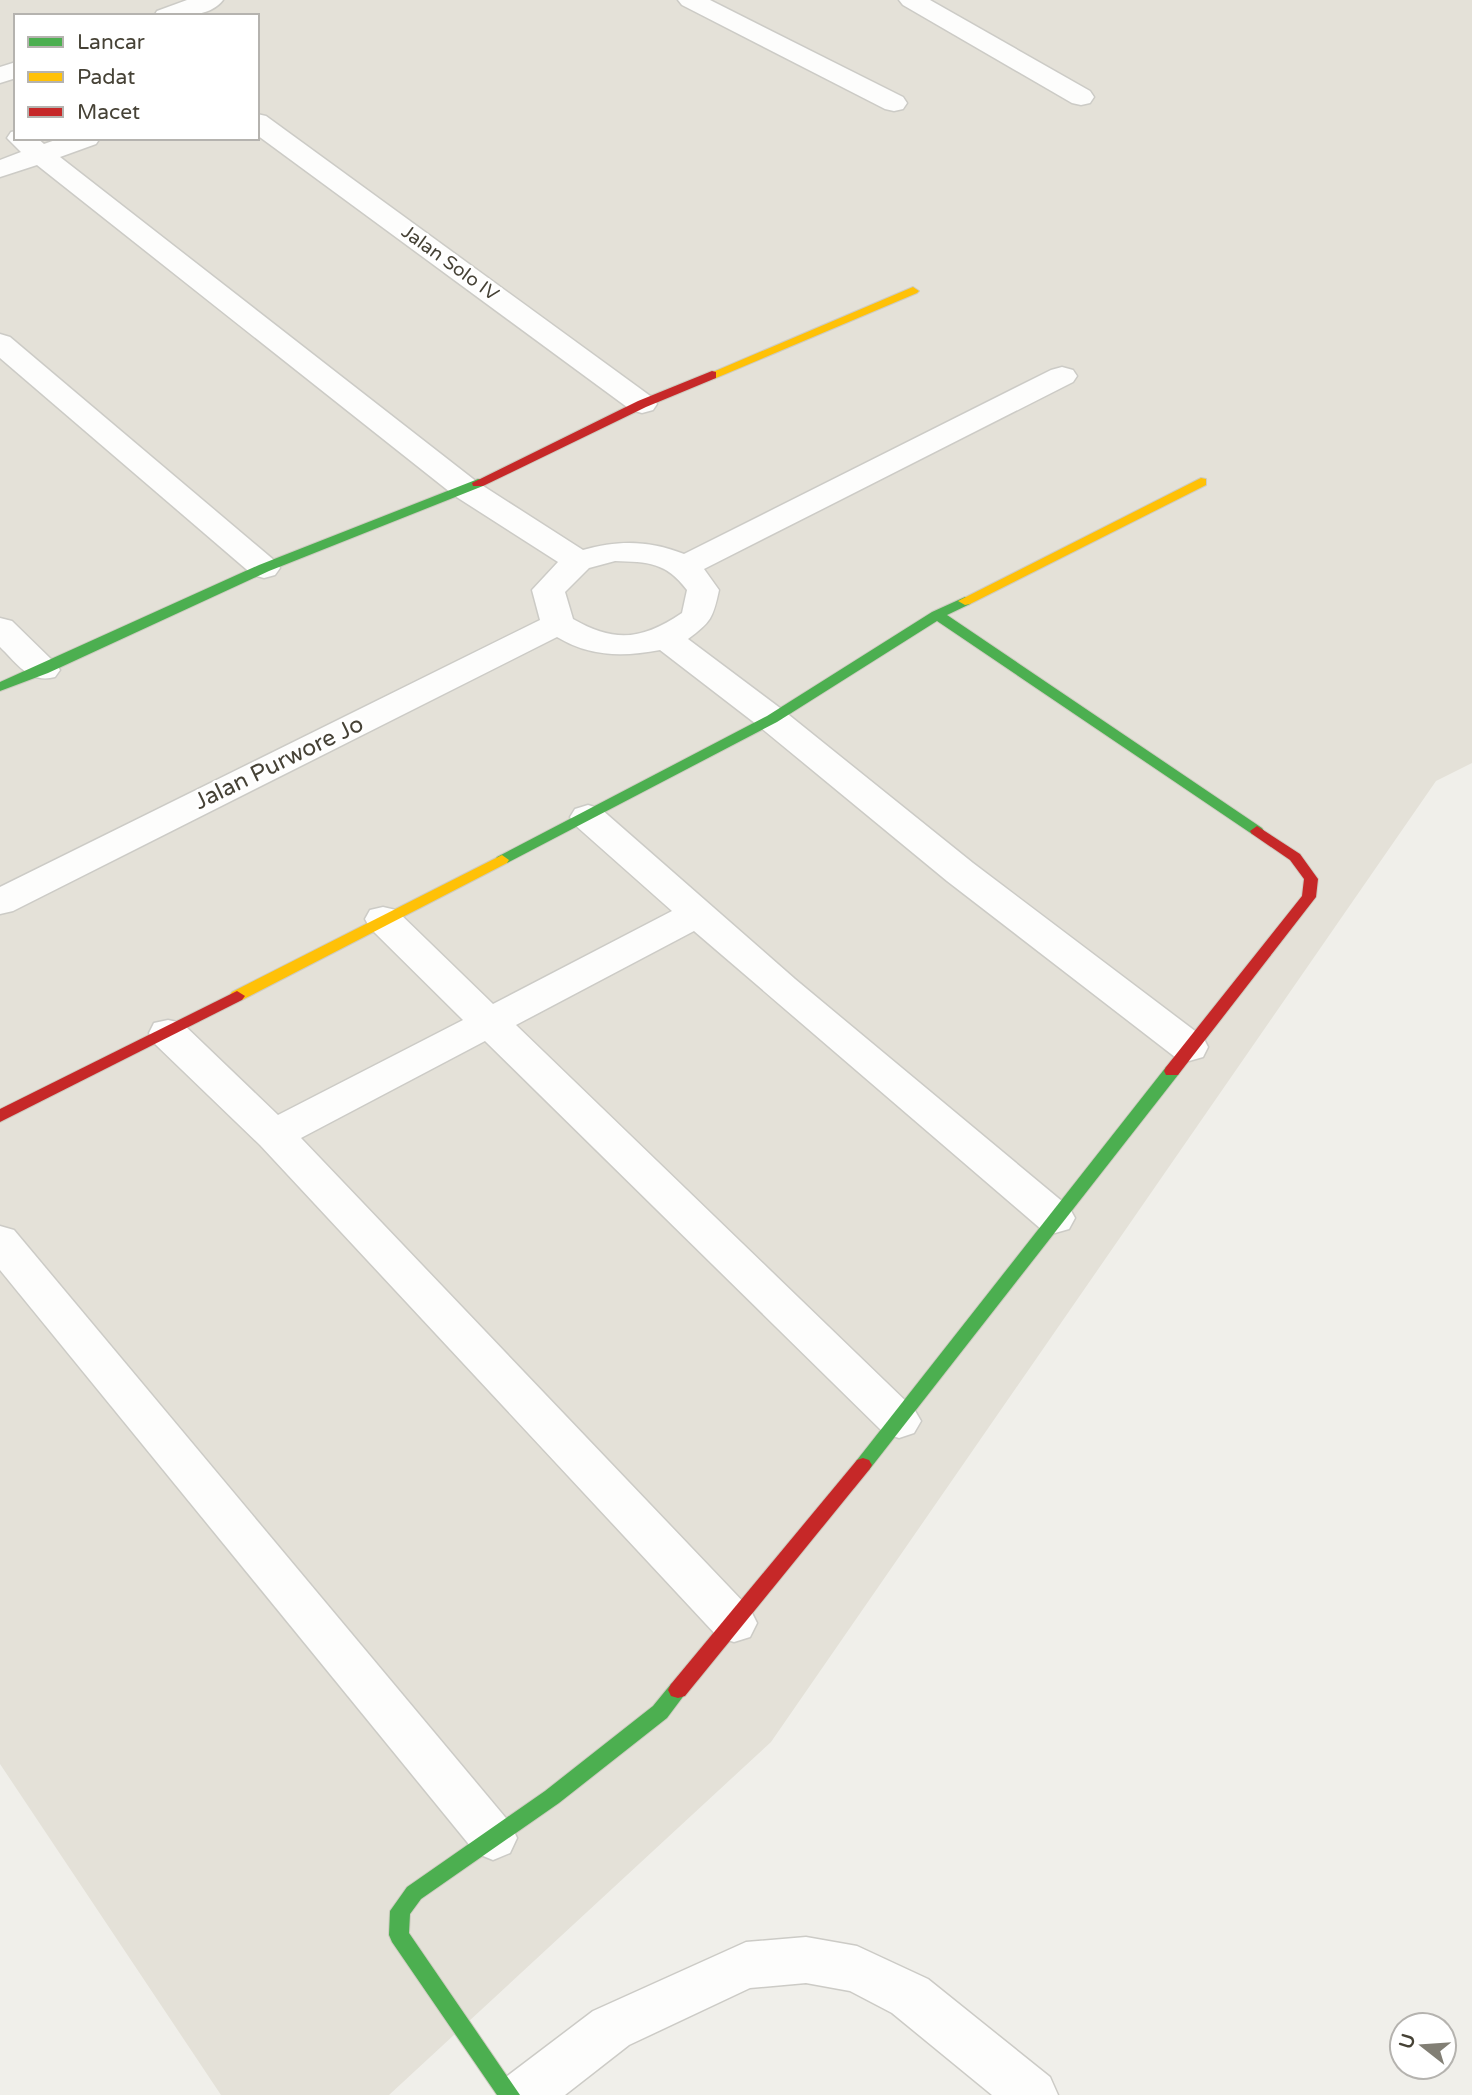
<svg xmlns="http://www.w3.org/2000/svg" width="1472" height="2095" viewBox="0 0 1472 2095" font-family="'Varela Round',sans-serif">
  <style>
    .residential { fill: #e4e1d8; fill-rule: evenodd }
    .lines { fill: none; stroke-linecap: round; stroke-linejoin: round }
    .street-casing { stroke: #cccbc6; stroke-width: 3 }
    .fast-casing { stroke: #ceccc1; stroke-width: 2 }
    .slow-casing { stroke: #ceccc1; stroke-width: 2 }
    .jam-casing { stroke: #ceccc1; stroke-width: 2 }
    .street { fill: #fdfdfc; fill-rule: evenodd }
    .fast { fill: #4caf50; fill-rule: evenodd }
    .slow { fill: #ffc107; fill-rule: evenodd }
    .jam { fill: #c62828; fill-rule: evenodd }
    .labels { text-anchor: middle; dominant-baseline: central; stroke-width: 6; stroke-linejoin: round; paint-order: stroke }
    .far-street-label { font-size: 19px; fill: #464236; stroke: #fff }
    .street-label { font-size: 23px; fill: #464236; stroke: #fff }
  </style>
  <rect width="100%" height="100%" fill="#f0efea"/>
  <path class="residential" d="M0,0H1472V763L1436,781L771,1742L389,2095H221L0,1764ZM16,16H257V138H16Z"/>
  <g class="lines">
    <g class="street-casing">
      <g id="street">
        <path d="M187,0H223C209,19 174,16 154,16L157,11Z"/>
        <path d="M678,0H710L903,97L907,103L903,109L894,111L885,109L682,5Z"/>
        <path d="M899,0H930L1090,91L1094,97L1090,103L1081,105L1072,103L903,5Z"/>
        <path d="M16,62V78L0,83V67Z"/>
        <path d="M257,114L266,116L653,398L657,404L653,410L642,413L631,410L257,135Z"/>
        <path d="M16,131V138H37L44,144L61,138H100L96,144L60,157L477,482L583,550C618,540 649,540 684,554L1051,370L1062,367L1073,370L1077,376L1073,382L704,569L719,590C713,618 711,622 688,639L784,711L973,863L1203,1037L1208,1047L1203,1057L1189,1061L1175,1057L947,881L760,727L660,650C623,657 590,657 557,637L13,911L0,914V887L540,620L532,590L558,562L455,496L37,165L0,177V160L21,152L7,138L11,132ZM615,561C648,562 666,562 687,590L682,613C642,640 615,643 573,619L565,592L589,568Z"/>
        <path d="M0,334L10,337L275,561L280,568L275,575L264,578L253,575L0,358Z"/>
        <path d="M0,618L12,621L55,663L60,670L55,677C29,684 17,663 0,647Z"/>
        <path d="M588,805L601,809L795,979L1069,1207L1075,1218L1069,1229L1055,1233L1041,1229L694,931L516,1025L914,1409L921,1421L914,1433L899,1438L884,1433L485,1041L301,1138L750,1609L757,1623L750,1637L734,1642L718,1637L260,1145L154,1043L149,1033L154,1023L168,1020L182,1023L278,1115L463,1020L370,928L365,919L370,910L383,907L396,910L493,1004L672,911L575,825L570,817L575,809Z"/>
        <path d="M0,1226L14,1230L510,1823L517,1838L510,1853L493,1860L476,1853L0,1270Z"/>
        <path d="M806,1937L857,1946L928,1979L1050,2077L1058,2095H992L892,2013L850,1991L806,1983L750,1988L629,2045L565,2095H498L506,2077L593,2011L746,1942Z"/>
      </g>
    </g>
    <g class="fast-casing">
      <g id="fast">
        <path d="M478,479L483,480V486L269,571L48,673L0,691V682L259,565Z"/>
        <path d="M965,597L972,601L970,604L947,615L1262,828L1264,831L1262,834H1252L937,621L777,722L507,863H497L495,860L497,857L767,716L932,612Z"/>
        <path d="M1172,1065L1178,1067L1180,1071L1178,1075L869,1470L863,1472L857,1470L854,1465L857,1460L1166,1067Z"/>
        <path d="M678,1682L685,1684L688,1690L667,1718L559,1803L421,1899L410,1914L409,1933L520,2095H497L392,1942L389,1935L390,1911L407,1887L545,1791L653,1706L671,1684Z"/>
      </g>
    </g>
    <g class="slow-casing">
      <g id="slow">
        <path d="M913,287L919,291L917,293L716,378L712,379L706,375Z"/>
        <path d="M1201,478L1206,479V485L970,604L965,605L958,601Z"/>
        <path d="M502,855L509,860L507,863L242,1000H232L229,996L232,992Z"/>
      </g>
    </g>
    <g class="jam-casing">
      <g id="jam">
        <path d="M712,371L716,372V378L646,407L483,486H473L472,483L638,401Z"/>
        <path d="M1257,826L1300,854L1318,879L1316,897L1178,1075H1166L1164,1071L1166,1067L1302,896L1304,879L1290,860L1252,834L1250,831Z"/>
        <path d="M237,991L245,996L242,1000L0,1122V1109Z"/>
        <path d="M863,1458L869,1460L872,1465L869,1470L685,1696L678,1698L671,1696L668,1690L671,1684L857,1460Z"/>
      </g>
    </g>
    <use href="#street" class="street"/>
    <use href="#fast" class="fast"/>
    <use href="#slow" class="slow"/>
    <use href="#jam" class="jam"/>
  </g>
  <g class="labels">
    <g class="far-street-label">
      <text transform="translate(450 263) rotate(36)">Jalan Solo IV</text>
    </g>
    <g class="street-label">
      <text transform="translate(279 763) rotate(-26)">Jalan Purwore Jo</text>
    </g>
  </g>
  <rect x="14" y="14" width="245" height="126" fill="#ffffff" stroke="#b5b3af" stroke-width="2"/>
  <rect x="28" y="37" width="35" height="10" fill="#4caf50" stroke="#b5b3af" stroke-width="2"/>
  <text x="77" y="49" font-size="21" fill="#464236">Lancar</text>
  <rect x="28" y="72" width="35" height="10" fill="#ffc107" stroke="#b5b3af" stroke-width="2"/>
  <text x="77" y="84" font-size="21" fill="#464236">Padat</text>
  <rect x="28" y="107" width="35" height="10" fill="#c62828" stroke="#b5b3af" stroke-width="2"/>
  <text x="77" y="119" font-size="21" fill="#464236">Macet</text>
  <g transform="translate(1423 2046) rotate(287)"><circle r="33" fill="#ffffff" stroke="#b5b3af" stroke-width="2"/>
  <path d="M0-5L12 26L0 18L-12 26Z" fill="#827f75"/>
  <text y="-10" font-size="19" font-weight="bold" text-anchor="middle" fill="#464236">U</text>
  </g>
</svg>
